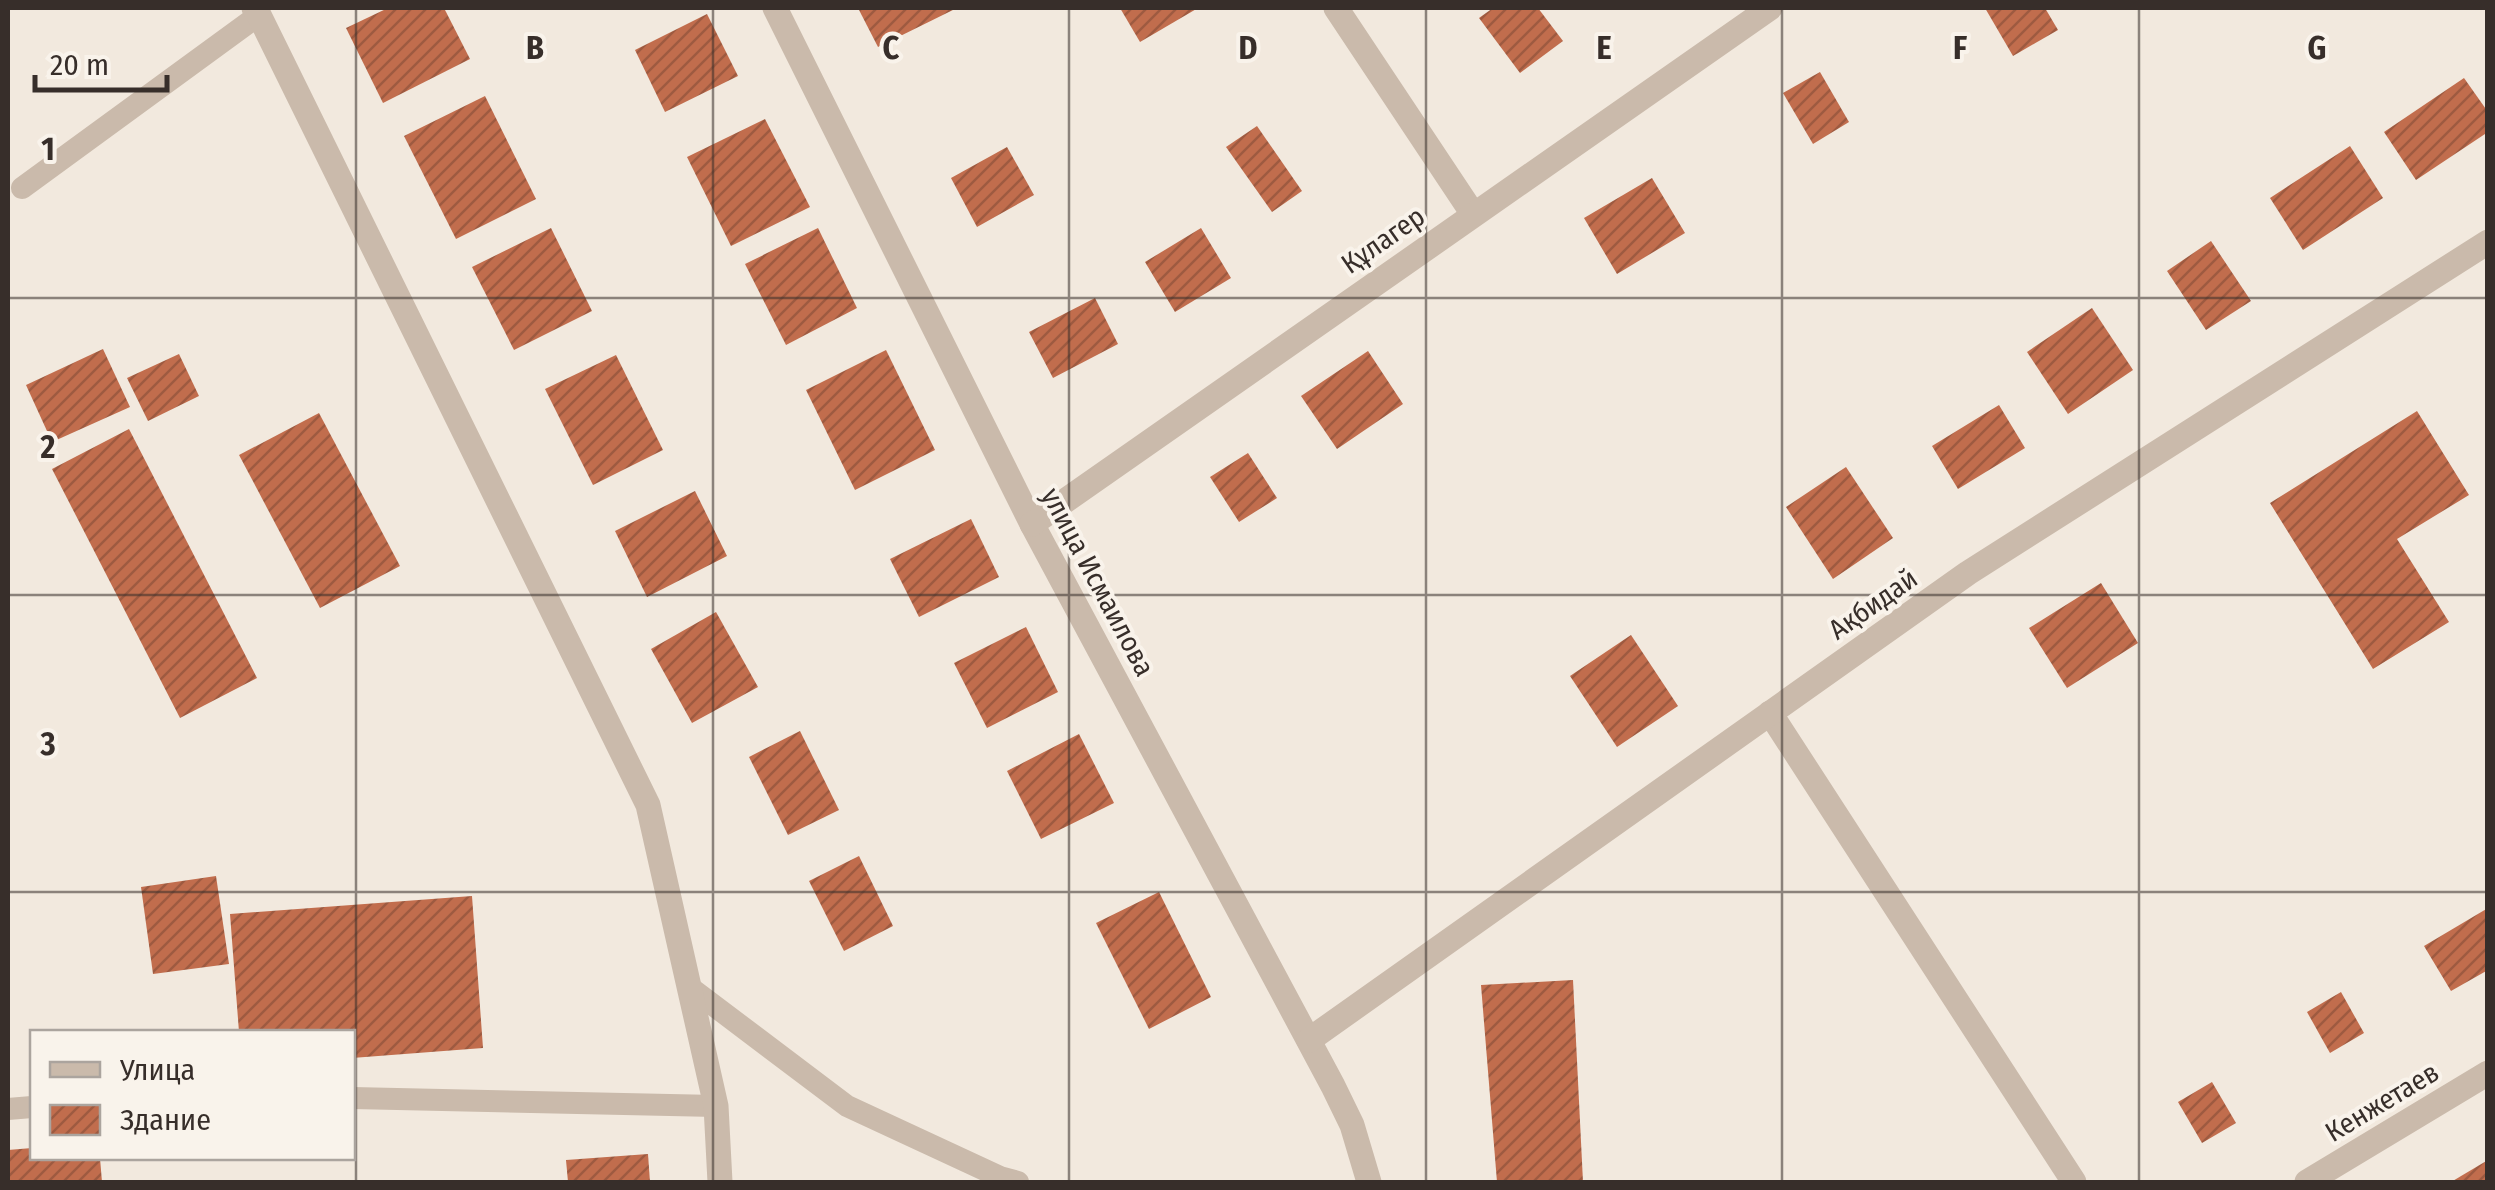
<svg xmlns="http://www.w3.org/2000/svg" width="2495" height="1190" viewBox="0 0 2495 1190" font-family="'Fira Sans Condensed',sans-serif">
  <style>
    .building { fill: url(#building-hatch) }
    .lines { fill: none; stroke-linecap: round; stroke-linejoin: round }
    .lane { stroke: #cabaab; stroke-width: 22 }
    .street { stroke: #cabaab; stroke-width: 25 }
    .grid { fill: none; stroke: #372e2a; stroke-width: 2.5; stroke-opacity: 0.55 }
    .labels { text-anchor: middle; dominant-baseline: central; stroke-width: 8; stroke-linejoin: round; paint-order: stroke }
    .street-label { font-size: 28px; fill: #372e2a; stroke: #f9f3eb }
    .grid-label { font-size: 32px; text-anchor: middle; font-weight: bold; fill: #372e2a; stroke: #f9f3eb; stroke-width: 8; stroke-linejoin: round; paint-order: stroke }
  </style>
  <defs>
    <pattern id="building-hatch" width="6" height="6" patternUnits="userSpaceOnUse" patternTransform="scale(2.5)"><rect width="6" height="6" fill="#c16d4d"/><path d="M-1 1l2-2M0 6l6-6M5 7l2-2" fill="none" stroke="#9e5a40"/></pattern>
  </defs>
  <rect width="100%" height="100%" fill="#f2e9de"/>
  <g class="building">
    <path d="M388,8H444L470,59L383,103L346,28Z"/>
    <path d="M858,8H957L878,47Z"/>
    <path d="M1120,8H1198L1140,42Z"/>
    <path d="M1493,8H1538L1563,41L1520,73L1479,18Z"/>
    <path d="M1985,8H2045L2058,30L2013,56Z"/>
    <path d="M707,14L738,76L665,112L635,50Z"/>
    <path d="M1820,72L1849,122L1813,144L1783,93Z"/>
    <path d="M2464,78L2488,112V132L2416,180L2384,132Z"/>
    <path d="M485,96L536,199L456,239L404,136Z"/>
    <path d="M765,119L810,207L731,246L687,157Z"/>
    <path d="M1257,126L1302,191L1272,212L1226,147Z"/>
    <path d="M2350,146L2383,198L2303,250L2270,198Z"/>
    <path d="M1007,147L1034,195L977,227L951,178Z"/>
    <path d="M1652,178L1685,233L1617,274L1584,218Z"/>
    <path d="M551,228L592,311L514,350L472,267Z"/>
    <path d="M818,228L857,308L786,345L745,264Z"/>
    <path d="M1201,228L1231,278L1175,312L1145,262Z"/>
    <path d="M2211,241L2251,301L2206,330L2167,271Z"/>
    <path d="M1095,298L1118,344L1053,378L1029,332Z"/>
    <path d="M2092,308L2133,370L2068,414L2027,352Z"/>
    <path d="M103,349L130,407L52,442L26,385Z"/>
    <path d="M886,350L935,450L855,490L806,390Z"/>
    <path d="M1368,351L1403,404L1337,449L1301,396Z"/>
    <path d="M179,354L199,396L148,421L127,378Z"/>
    <path d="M616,355L663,450L593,485L545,389Z"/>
    <path d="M1999,405L2025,448L1958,489L1932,446Z"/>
    <path d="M2417,411L2469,495L2397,539L2449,622L2373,669L2270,503Z"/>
    <path d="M319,413L400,566L320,608L239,455Z"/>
    <path d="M129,429L257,678L180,718L52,469Z"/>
    <path d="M1248,453L1277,498L1239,522L1210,477Z"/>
    <path d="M1846,467L1893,538L1833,579L1786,507Z"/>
    <path d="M695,491L727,556L647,597L615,531Z"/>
    <path d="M971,519L999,577L919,617L890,559Z"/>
    <path d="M2101,583L2138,643L2067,688L2029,628Z"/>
    <path d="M716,612L758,687L692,723L651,649Z"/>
    <path d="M1026,627L1058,692L987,728L954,663Z"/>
    <path d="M1631,635L1678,706L1617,747L1570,676Z"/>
    <path d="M800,731L839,810L788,835L749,757Z"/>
    <path d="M1079,734L1114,803L1041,839L1007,771Z"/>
    <path d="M859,856L893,926L844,951L809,881Z"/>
    <path d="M216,876L229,964L153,974L141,887Z"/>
    <path d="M1159,892L1211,997L1149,1029L1096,923Z"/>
    <path d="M472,896L483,1048L352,1058V1032H239L230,914Z"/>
    <path d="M2488,908V970L2451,991L2424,946Z"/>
    <path d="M1573,980L1583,1182H1497L1481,985Z"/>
    <path d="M2341,992L2364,1033L2330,1053L2307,1012Z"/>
    <path d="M2212,1082L2236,1123L2202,1143L2178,1102Z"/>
    <path d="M32,1148V1158H100L102,1182H8V1150Z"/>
    <path d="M648,1154L650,1182H568L566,1160Z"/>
    <path d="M2488,1160V1182H2451Z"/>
  </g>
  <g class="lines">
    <g class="lane">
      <path d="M22,188L259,15"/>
      <path d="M688,986L847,1106L1000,1177L1018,1182"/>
      <path d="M352,1098L716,1106"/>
      <path d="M8,1109L32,1107"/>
    </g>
    <g class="street">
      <path d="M254,8L259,15L648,805L716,1106L720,1182"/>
      <path d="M775,8L1032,524L1333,1086L1352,1125L1369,1182"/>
      <path d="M1336,8L1473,214"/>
      <path d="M1032,524L1770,8"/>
      <path d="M1770,713L2074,1182"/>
      <path d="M1309,1040L1968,573L2488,242"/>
      <path d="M2307,1182L2488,1073"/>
    </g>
  </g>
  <path class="grid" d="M356,8V1182M713,8V1182M1069,8V1182M1426,8V1182M1782,8V1182M2139,8V1182M8,298H2488M8,595H2488M8,892H2488"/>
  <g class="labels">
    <g class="street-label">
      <text transform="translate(1383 240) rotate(-35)">Құлагер</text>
      <text transform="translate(1098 582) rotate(62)">улица Исмаилова</text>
      <text transform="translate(1873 604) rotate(-35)">Ақбидай</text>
      <text transform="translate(2382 1102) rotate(-31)">Кенжетаев</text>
    </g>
  </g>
  <g class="grid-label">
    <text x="535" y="59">B</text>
    <text x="891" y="59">C</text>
    <text x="1248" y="59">D</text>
    <text x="1604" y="59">E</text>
    <text x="1960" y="59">F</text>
    <text x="2317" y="59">G</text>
    <text x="48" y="160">1</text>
    <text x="48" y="458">2</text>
    <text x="48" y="755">3</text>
  </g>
  <rect width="2495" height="1190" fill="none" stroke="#372e2a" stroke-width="20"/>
  <rect x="30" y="1030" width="325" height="130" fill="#f9f3eb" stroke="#aba49e" stroke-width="2.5"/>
  <rect x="50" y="1062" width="50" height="15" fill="#cabaab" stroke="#aba49e" stroke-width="2.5"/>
  <text x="120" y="1080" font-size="30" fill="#372e2a">Улица</text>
  <rect x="50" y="1105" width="50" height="30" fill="url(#building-hatch)" stroke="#aba49e" stroke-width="2.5"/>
  <text x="120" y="1130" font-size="30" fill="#372e2a">Здание</text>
  <path d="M35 75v15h132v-15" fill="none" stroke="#372e2a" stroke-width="5"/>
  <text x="50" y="75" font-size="30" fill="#372e2a" stroke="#f9f3eb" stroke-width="8" paint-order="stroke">20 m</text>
</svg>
